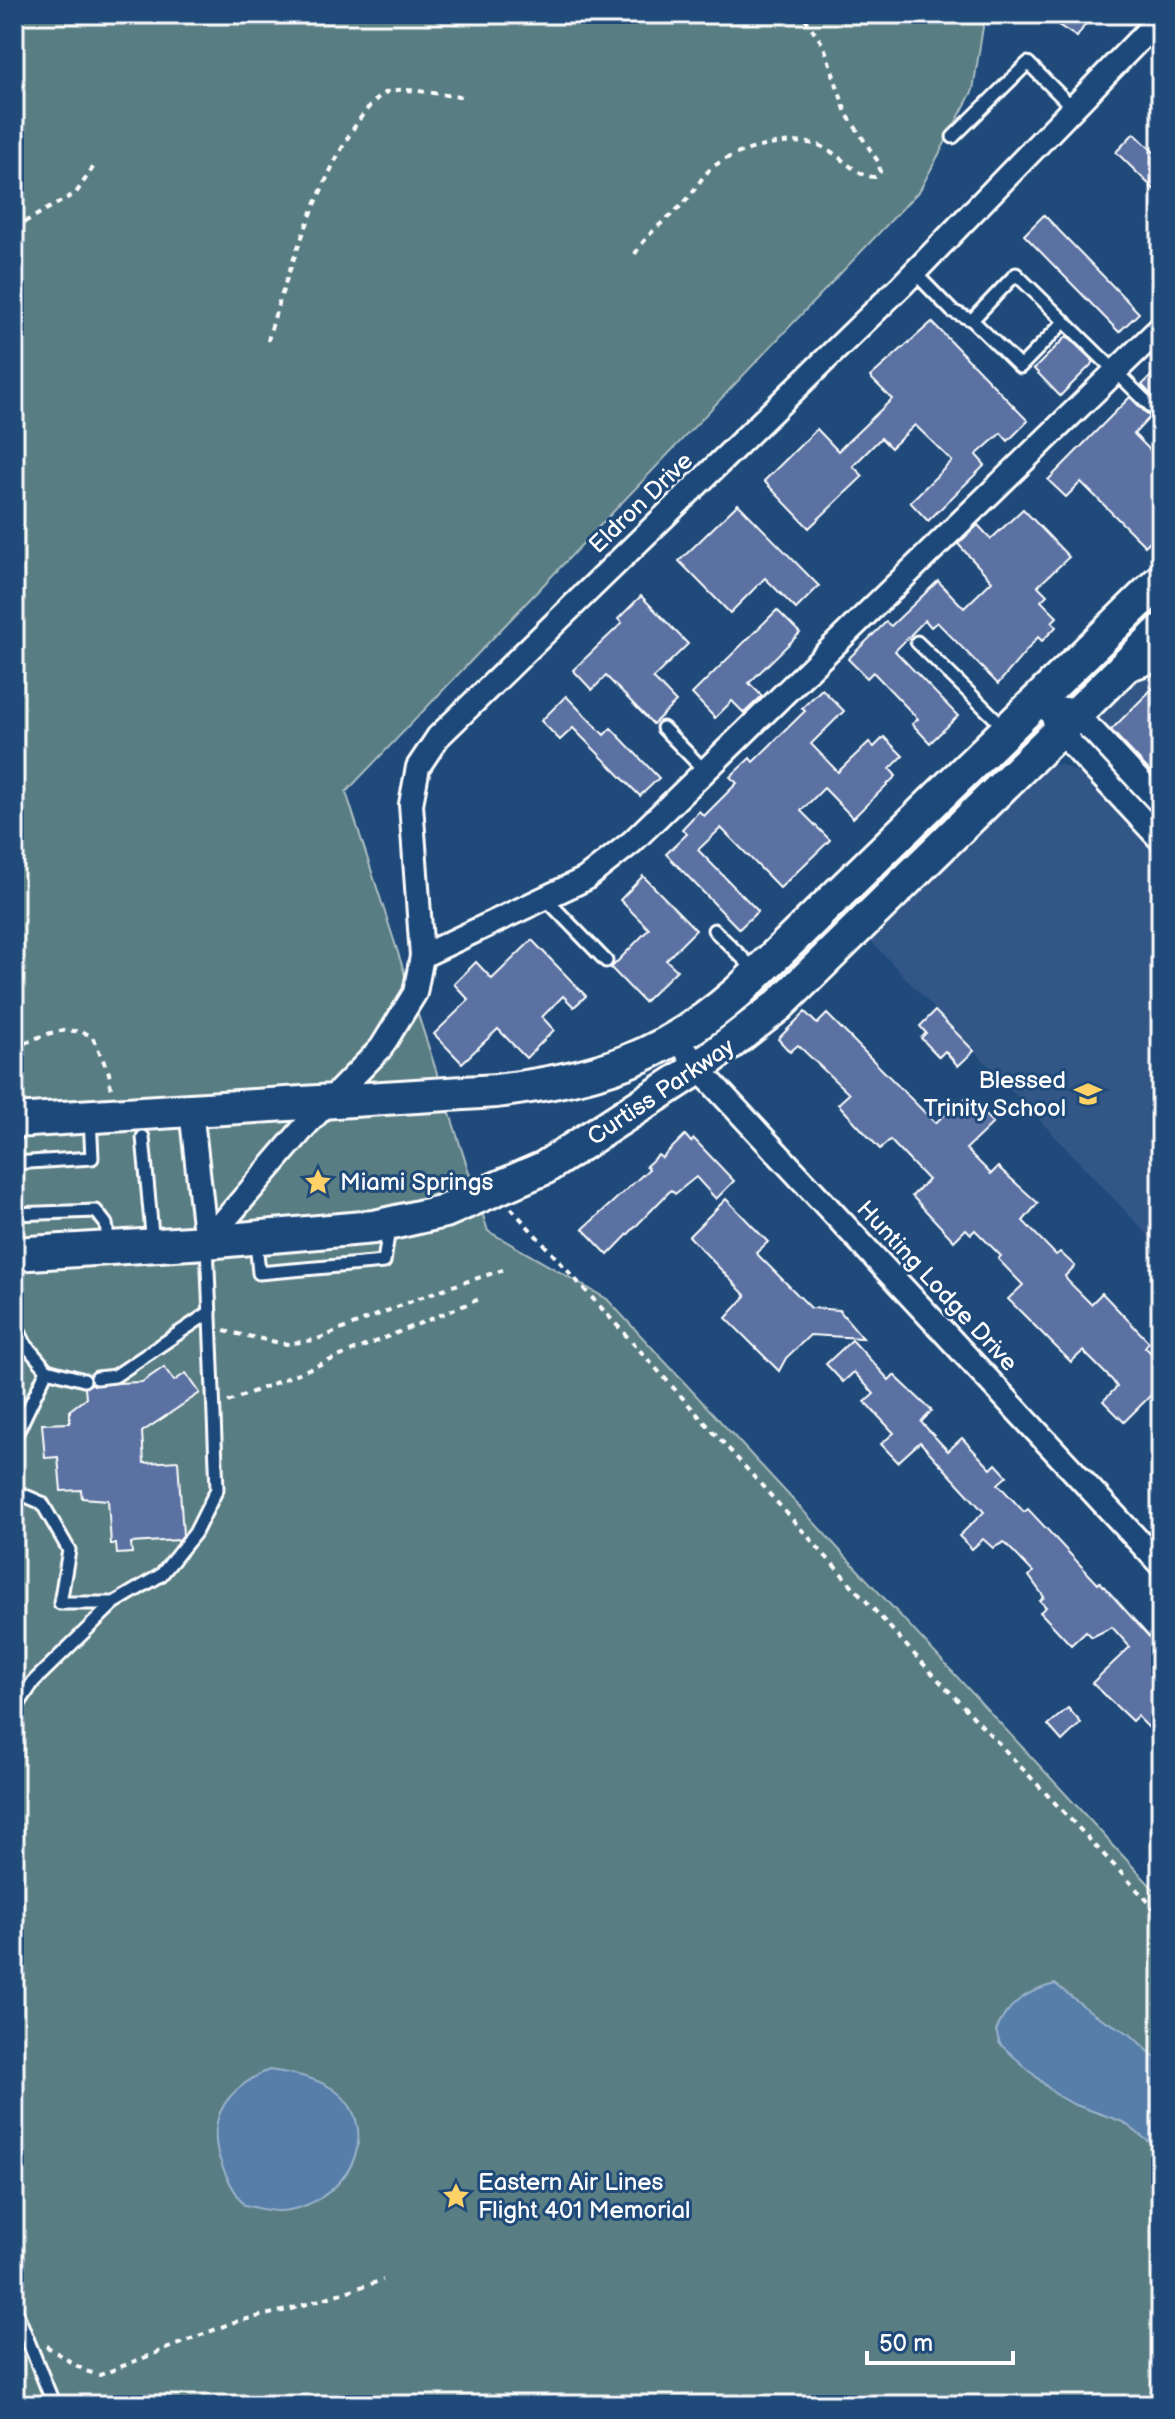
<svg xmlns="http://www.w3.org/2000/svg" width="1175" height="2419" viewBox="0 0 1175 2419" font-family="'Balsamiq Sans',sans-serif">
  <style>
    .built { fill: #315686 }
    .green { fill: #597d83; stroke: #acbec1; stroke-width: 2 }
    .water { fill: #577ea9; stroke: #9ab2cb; stroke-width: 2 }
    .building { fill: #5a71a2; stroke: #fff; stroke-width: 2 }
    .lines { fill: none; stroke-linecap: round; stroke-linejoin: round }
    .lane-casing { stroke: #fff; stroke-width: 17 }
    .street-casing { stroke: #fff; stroke-width: 28 }
    .secondary-casing { stroke: #fff; stroke-width: 38 }
    .path { stroke: #fff; stroke-width: 4; stroke-dasharray: 6 6; stroke-linecap: butt }
    .lane { stroke: #1f4a7a; stroke-width: 11 }
    .street { stroke: #1f4a7a; stroke-width: 22 }
    .secondary { stroke: #1f4a7a; stroke-width: 32 }
    .labels { text-anchor: middle; dominant-baseline: central; stroke-width: 6; stroke-linejoin: round; paint-order: stroke }
    .street-label { font-size: 24px; fill: #fff; stroke: #1f4a7a }
    .poi-label { font-size: 24px; fill: #fff; stroke: #1f4a7a; text-anchor: start }
  </style>
  <rect width="100%" height="100%" fill="#1f4a7a"/>
  <filter id="ink" filterUnits="userSpaceOnUse"><feTurbulence type="fractalNoise" baseFrequency=".0125" numOctaves="2"/><feDisplacementMap in="SourceGraphic" scale="16" xChannelSelector="R" yChannelSelector="G"/><feConvolveMatrix kernelMatrix="1 2 1 2 8 2 1 2 1" color-interpolation-filters="sRGB"/></filter>
  <g filter="url(#ink)">
    <g class="built">
      <path d="M1161,656V788L1095,720Z"/>
      <path d="M1060,764L1083,775L1161,859V1249L869,939L1045,767Z"/>
    </g>
    <path class="green" d="M14,14H985L973,90L920,190L346,792L488,1231L607,1299L1161,1897V2405H14Z"/>
    <g class="water">
      <path d="M1055,1984L1095,2015L1130,2034L1161,2063V2151L1123,2122L1073,2104L1054,2093L1000,2044L996,2031C1007,2004 1027,1991 1055,1984Z"/>
      <path d="M269,2070C299,2074 339,2081 353,2112C375,2160 326,2209 281,2211C269,2212 255,2207 244,2205C205,2150 200,2100 269,2070Z"/>
    </g>
    <g class="building">
      <path d="M1041,14H1092L1077,37Z"/>
      <path d="M1134,133L1161,159V196L1116,152Z"/>
      <path d="M1044,215L1139,313L1119,332L1024,235Z"/>
      <path d="M932,322L1028,421L1008,441L1001,433L976,455L985,465L928,521L910,502L952,461L915,425L891,448L881,438L853,466L863,476L809,528L764,481L817,429L838,451L892,399L870,377Z"/>
      <path d="M1067,336L1094,362L1060,396L1034,369Z"/>
      <path d="M1161,366V403L1160,404L1142,385Z"/>
      <path d="M1130,397L1150,417L1134,434L1161,461V530L1145,546L1081,482L1066,497L1048,480Z"/>
      <path d="M738,504L819,586L796,609L765,578L730,613L679,561Z"/>
      <path d="M1023,509L1069,557L1038,586L1047,595L1041,601L1057,617L1052,622L1056,627L1042,641L1038,637L998,684L937,622L931,627L925,620L895,651L958,716L930,743L912,724L918,719L873,672L867,678L848,659L886,622L891,626L938,581L964,608L992,581L958,544L978,525L991,539Z"/>
      <path d="M641,596L688,644L653,678L676,702L653,724L606,676L592,690L573,670L622,623L618,619Z"/>
      <path d="M777,610L800,633L749,683L762,696L744,713L732,701L715,718L692,694Z"/>
      <path d="M1161,680V783L1111,730Z"/>
      <path d="M822,689L844,711L811,744L838,772L869,742L874,747L884,737L903,756L890,769L896,776L853,818L824,788L801,811L830,840L780,888L721,828L698,850L758,911L739,929L666,854L687,834L682,829L699,811L704,816L737,783L730,777L750,758L753,762L805,711L802,708Z"/>
      <path d="M566,696L604,735L611,728L659,778L640,796L573,728L560,740L541,721Z"/>
      <path d="M643,876L696,930L666,960L677,970L644,1002L611,968L649,929L620,900Z"/>
      <path d="M532,940L586,996L574,1007L563,996L542,1017L554,1030L526,1058L498,1029L462,1063L434,1034L469,1000L454,984L476,962L492,979Z"/>
      <path d="M935,1011L974,1051L958,1066L945,1051L939,1057L921,1038L926,1033L920,1026Z"/>
      <path d="M805,1012L817,1024L827,1014L935,1123L967,1097L993,1123L966,1149L991,1174L998,1167L1038,1203L1023,1221L1056,1255L1060,1252L1075,1266L1065,1276L1067,1280L1091,1304L1102,1293L1149,1342L1145,1347L1161,1363V1385L1124,1422L1103,1401L1117,1387L1112,1380L1083,1351L1071,1362L1008,1299L1023,1285L998,1259L1001,1256L975,1230L971,1234L966,1229L954,1241L912,1196L928,1180L890,1140L880,1149L838,1104L849,1094L798,1045L790,1052L778,1039Z"/>
      <path d="M685,1135L691,1142L694,1139L734,1181L716,1199L696,1177L675,1194L671,1190L608,1255L583,1229L649,1169L646,1166L658,1155L662,1158Z"/>
      <path d="M726,1199L768,1242L756,1253L811,1308L839,1310L863,1338L810,1335L786,1358L779,1371L726,1318L746,1296L689,1236Z"/>
      <path d="M852,1340L889,1380L894,1375L932,1411L921,1422L948,1451L962,1438L991,1469L996,1464L1007,1476L998,1484L1024,1512L1028,1509L1098,1584L1100,1582L1161,1650V1740L1137,1716L1132,1721L1092,1683L1130,1647L1112,1627L1092,1637L1086,1631L1071,1645L1040,1612L1046,1607L1040,1601L1044,1597L1029,1576L1033,1572L1004,1542L993,1548L983,1539L972,1549L959,1536L984,1512L920,1442L898,1462L881,1444L894,1433L865,1402L874,1394L854,1372L843,1382L826,1364Z"/>
      <path d="M164,1367L174,1381L186,1373L200,1393L142,1432L144,1463L178,1461L183,1535L179,1540L131,1543L132,1553L117,1554L116,1544H111L108,1500L82,1498L81,1490L61,1491L58,1457L45,1458L42,1424L70,1423V1410L86,1398L85,1388L91,1384L142,1382Z"/>
      <path d="M1068,1708L1081,1723L1062,1741L1048,1725Z"/>
    </g>
    <g class="lines">
      <g class="lane-casing">
        <g id="lane">
          <path d="M953,137L1028,63L1073,108"/>
          <path d="M914,272L952,311L972,320"/>
          <path d="M1064,322L1020,367L972,320L1016,274L1161,416"/>
          <path d="M917,642L1004,727"/>
          <path d="M1132,674L1161,664"/>
          <path d="M663,728L704,770"/>
          <path d="M545,898L606,961"/>
          <path d="M714,930L757,972"/>
          <path d="M143,1137L153,1245"/>
          <path d="M14,1163L92,1158L90,1118"/>
          <path d="M14,1214L96,1211L106,1224L109,1245"/>
          <path d="M256,1242L259,1273L384,1262L389,1228"/>
          <path d="M14,1321L25,1344L47,1370L14,1439"/>
          <path d="M47,1370L84,1380"/>
          <path d="M97,1378L115,1376L210,1312"/>
          <path d="M14,1491L42,1503L69,1550L60,1603H114L161,1575L195,1533L217,1489L207,1244"/>
          <path d="M14,1711L34,1681L114,1603"/>
          <path d="M14,2306L54,2405"/>
        </g>
      </g>
      <g class="street-casing">
        <g id="street">
          <path d="M1043,695L1059,731L1161,840"/>
          <path d="M1066,709L1094,732L1161,804"/>
          <path d="M422,956L585,879L632,842L1161,327"/>
          <path d="M678,1039L698,1068L1161,1565"/>
          <path d="M191,1110L206,1242"/>
          <path d="M206,1242L308,1123L381,1048L415,993L422,956L411,804L418,767L438,737L902,285L1161,17"/>
        </g>
      </g>
      <g class="secondary-casing">
        <g id="secondary">
          <path d="M14,1121L496,1091C594,1079 663,1059 738,992L1161,580"/>
          <path d="M14,1254L206,1242L374,1227L445,1211L544,1168L698,1068L779,1005L1161,631"/>
        </g>
      </g>
      <g class="path">
        <path d="M14,228L76,193L94,166"/>
        <path d="M635,254C647,233 664,222 681,206C694,194 702,173 717,164C741,148 791,137 818,145C839,152 855,177 875,177L880,172L879,163L846,113L824,46L802,14"/>
        <path d="M268,341C280,289 340,118 385,93C401,84 442,97 463,96"/>
        <path d="M14,1048C41,1036 64,1023 92,1036L109,1073L111,1090"/>
        <path d="M511,1208L914,1654L1161,1915"/>
        <path d="M224,1331L285,1344L315,1340L437,1291L503,1270"/>
        <path d="M228,1402L482,1298"/>
        <path d="M46,2346L85,2371L100,2375L234,2322L291,2309L383,2280"/>
      </g>
      <use href="#lane" class="lane"/>
      <use href="#street" class="street"/>
      <use href="#secondary" class="secondary"/>
    </g>
  </g>
  <defs>
    <g id="school-bare" transform="scale(2.16)"><path d="M0-5L7-2L0 1L-7-2ZM-4 1L0 2.5L4 1V4Q0 6-4 4Z" fill="#ffd166" stroke="#1f4a7a" stroke-width="2.5" paint-order="stroke"/></g>
    <g id="sight-bare" transform="scale(2.16)"><path d="M0-6L1.8-2.2L6-1.7L2.9 1.2L3.7 5.4L0 3.3L-3.7 5.4L-2.9 1.2L-6-1.7L-1.8-2.2Z" fill="#ffd166" stroke="#1f4a7a" stroke-width="2.5" paint-order="stroke"/></g>
  </defs>
  <g fill-rule="evenodd">
    <use href="#school-bare" x="1088" y="1094"/>
    <use href="#sight-bare" x="318" y="1182"/>
    <use href="#sight-bare" x="456" y="2196"/>
  </g>
  <g class="labels">
    <g class="street-label">
      <text transform="translate(641 503) rotate(-44)">Eldron Drive</text>
      <text transform="translate(661 1092) rotate(-34)">Curtiss Parkway</text>
      <text transform="translate(937 1286) rotate(47)">Hunting Lodge Drive</text>
    </g>
    <g class="poi-label">
      <text x="1066" y="1080" text-anchor="end">Blessed<tspan x="1066" dy="28">Trinity School</tspan></text>
      <text x="340" y="1182">Miami Springs</text>
      <text x="478" y="2182">Eastern Air Lines<tspan x="478" dy="28">Flight 401 Memorial</tspan></text>
    </g>
  </g>
  <rect width="1175" height="2419" fill="none" stroke="#1f4a7a" stroke-width="48"/>
  <rect x="24" y="24" width="1127" height="2371" fill="none" stroke="#fff" stroke-width="3" filter="url(#ink)"/>
  <path d="M867 2351v12h146v-12" fill="none" stroke="#ffffff" stroke-width="4"/>
  <text x="879" y="2351" font-size="24" fill="#ffffff" stroke="#1f4a7a" stroke-width="6" paint-order="stroke">50 m</text>
</svg>
